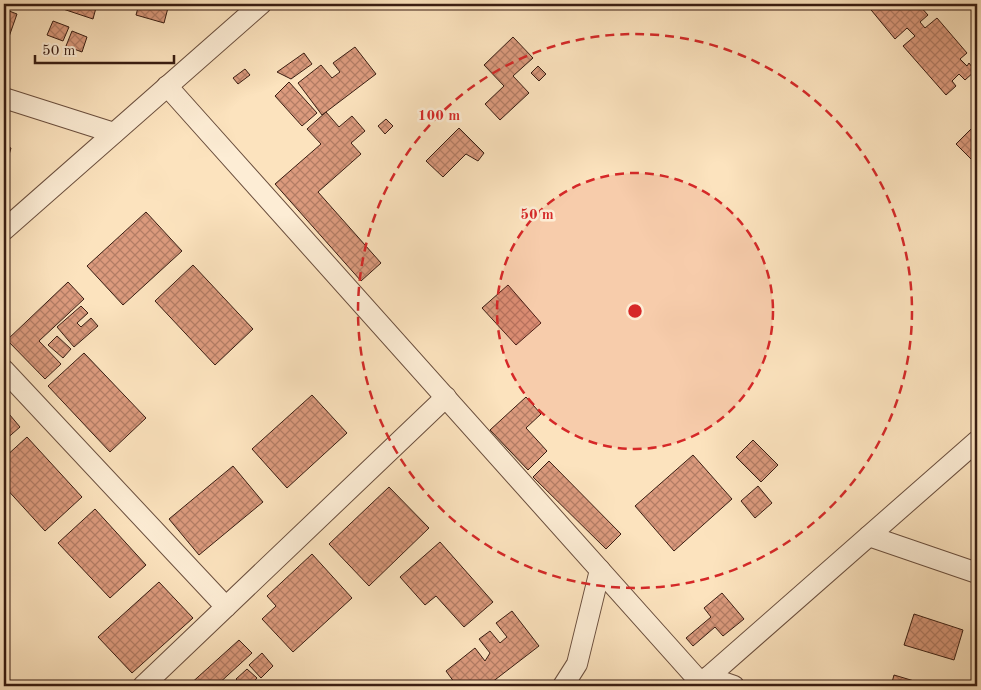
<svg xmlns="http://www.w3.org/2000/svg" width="981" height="690" viewBox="0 0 981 690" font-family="'Old Standard TT',serif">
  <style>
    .building { fill: url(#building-cross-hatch); stroke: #391d12 }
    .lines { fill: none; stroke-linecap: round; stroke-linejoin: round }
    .street-casing { stroke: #6a4e3d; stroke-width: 22 }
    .street { stroke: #fdedd5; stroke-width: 20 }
    .ring { fill: none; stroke: #d62828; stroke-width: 2.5; stroke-dasharray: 9 6 }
    .centre { fill: #d62828; stroke: #fdedd5; stroke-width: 2.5 }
    .ring-label { font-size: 15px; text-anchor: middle; font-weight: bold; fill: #d62828; stroke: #fdedd5; stroke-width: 5; stroke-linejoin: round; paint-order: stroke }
  </style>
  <defs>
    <pattern id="building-cross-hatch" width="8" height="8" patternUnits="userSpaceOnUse" patternTransform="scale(1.25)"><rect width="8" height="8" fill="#db9a7d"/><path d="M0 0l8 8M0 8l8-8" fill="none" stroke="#b37d65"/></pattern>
  </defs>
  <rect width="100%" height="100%" fill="#fce3be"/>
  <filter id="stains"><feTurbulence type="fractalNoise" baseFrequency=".004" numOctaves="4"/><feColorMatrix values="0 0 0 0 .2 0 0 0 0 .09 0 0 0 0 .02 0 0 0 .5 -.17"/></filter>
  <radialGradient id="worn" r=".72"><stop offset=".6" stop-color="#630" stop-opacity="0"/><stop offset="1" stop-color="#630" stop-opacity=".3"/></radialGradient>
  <g class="building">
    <path d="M51,4H97L93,19L51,5Z"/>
    <path d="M139,4H169L164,23L136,15Z"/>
    <path d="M869,4H918L928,15L920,22L925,28L937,18L967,53L960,59L967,66L969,63L975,71L965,80L959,74L952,81L956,86L946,95L903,46L915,36L907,28L895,39L867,5Z"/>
    <path d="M4,9L17,14L4,51Z"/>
    <path d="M53,21L69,27L63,41L47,35Z"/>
    <path d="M72,31L87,37L82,52L66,46Z"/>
    <path d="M513,37L533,58L513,76L529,93L500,120L485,104L504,86L484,65Z"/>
    <path d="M355,47L376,74L322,115L298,83L321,65L332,78L340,72L333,63Z"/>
    <path d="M304,53L312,64L291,79L277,72Z"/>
    <path d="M538,66L546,74L539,81L531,73Z"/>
    <path d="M245,69L250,75L238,84L233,78Z"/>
    <path d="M289,82L317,113L302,126L275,96Z"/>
    <path d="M326,112L339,127L352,116L365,131L351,143L361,154L318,192L381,263L361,281L275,184L321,144L307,129Z"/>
    <path d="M386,119L393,126L385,134L378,126Z"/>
    <path d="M977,123V165L956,144Z"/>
    <path d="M459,128L484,153L478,161L466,154L443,177L426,161Z"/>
    <path d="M4,146L11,148L4,172Z"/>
    <path d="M146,212L182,251L123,305L87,266Z"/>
    <path d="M193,265L253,329L215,365L155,301Z"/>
    <path d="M68,282L84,299L39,341L61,364L45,379L7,340Z"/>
    <path d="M508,285L541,323L516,345L482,308Z"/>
    <path d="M81,306L88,313L77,323L81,327L91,318L98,326L74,347L57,327Z"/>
    <path d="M57,336L71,349L63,358L48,345Z"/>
    <path d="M84,353L146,418L110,452L48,386Z"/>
    <path d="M312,395L347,433L287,488L252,449Z"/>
    <path d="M526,397L541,414L526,428L547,451L528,470L490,430Z"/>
    <path d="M4,408L20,427L4,441Z"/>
    <path d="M27,437L82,497L45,531L4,486V458Z"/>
    <path d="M753,440L778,465L761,482L736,457Z"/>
    <path d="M693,455L732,499L674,551L635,506Z"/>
    <path d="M549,461L621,534L606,549L533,477Z"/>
    <path d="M233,466L263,502L199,555L169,519Z"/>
    <path d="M758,486L772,503L755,518L741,501Z"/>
    <path d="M389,487L429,528L369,586L329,544Z"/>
    <path d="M95,509L146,565L110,598L58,543Z"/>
    <path d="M440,542L493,602L464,627L436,596L425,605L400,577Z"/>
    <path d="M312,554L352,598L293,652L262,619L276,606L267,596Z"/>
    <path d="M159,582L193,618L132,673L98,637Z"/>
    <path d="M722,593L744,619L723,636L715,627L693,646L686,638L711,617L704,608Z"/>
    <path d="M512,611L539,646L487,686H457L446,671L475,648L485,661L490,653L479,639L490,631L500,643L507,637L496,623Z"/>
    <path d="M914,614L963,630L954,660L904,645Z"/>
    <path d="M239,640L252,653L216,686H188Z"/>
    <path d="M262,653L273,666L261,678L249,665Z"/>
    <path d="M247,669L257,678L250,686H243L236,679Z"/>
    <path d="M894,675L931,686H891Z"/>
    <path d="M34,681L39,686H29Z"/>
  </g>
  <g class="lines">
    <g class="street-casing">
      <g id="street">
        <path d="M167,86L701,683"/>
        <path d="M4,98L114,133"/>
        <path d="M4,230L261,4"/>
        <path d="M4,370L226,607"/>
        <path d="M869,536L977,573"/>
        <path d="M708,677L734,686"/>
        <path d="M143,686L446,397"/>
        <path d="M563,686L577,664L600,570"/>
        <path d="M698,686L977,441"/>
      </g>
    </g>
    <use href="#street" class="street"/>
  </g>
  <circle cx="635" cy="311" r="138" fill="#d62828" fill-opacity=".12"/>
  <g class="ring">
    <circle cx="635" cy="311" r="138"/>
    <circle cx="635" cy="311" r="277"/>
  </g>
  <circle cx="635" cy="311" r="8" class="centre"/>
  <g class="ring-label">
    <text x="439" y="120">100 m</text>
    <text x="537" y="219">50 m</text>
  </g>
  <rect width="981" height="690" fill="none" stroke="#fce3be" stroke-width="20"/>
  <rect x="5" y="5" width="971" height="680" fill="none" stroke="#391d12" stroke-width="2.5"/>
  <rect x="10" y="10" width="961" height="670" fill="none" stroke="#391d12"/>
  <path d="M35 55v8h139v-8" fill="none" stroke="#391d12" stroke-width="2.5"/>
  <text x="42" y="55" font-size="15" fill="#391d12" stroke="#fdedd5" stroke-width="4" paint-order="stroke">50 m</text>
  <rect width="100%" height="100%" filter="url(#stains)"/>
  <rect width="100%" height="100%" fill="url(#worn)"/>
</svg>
